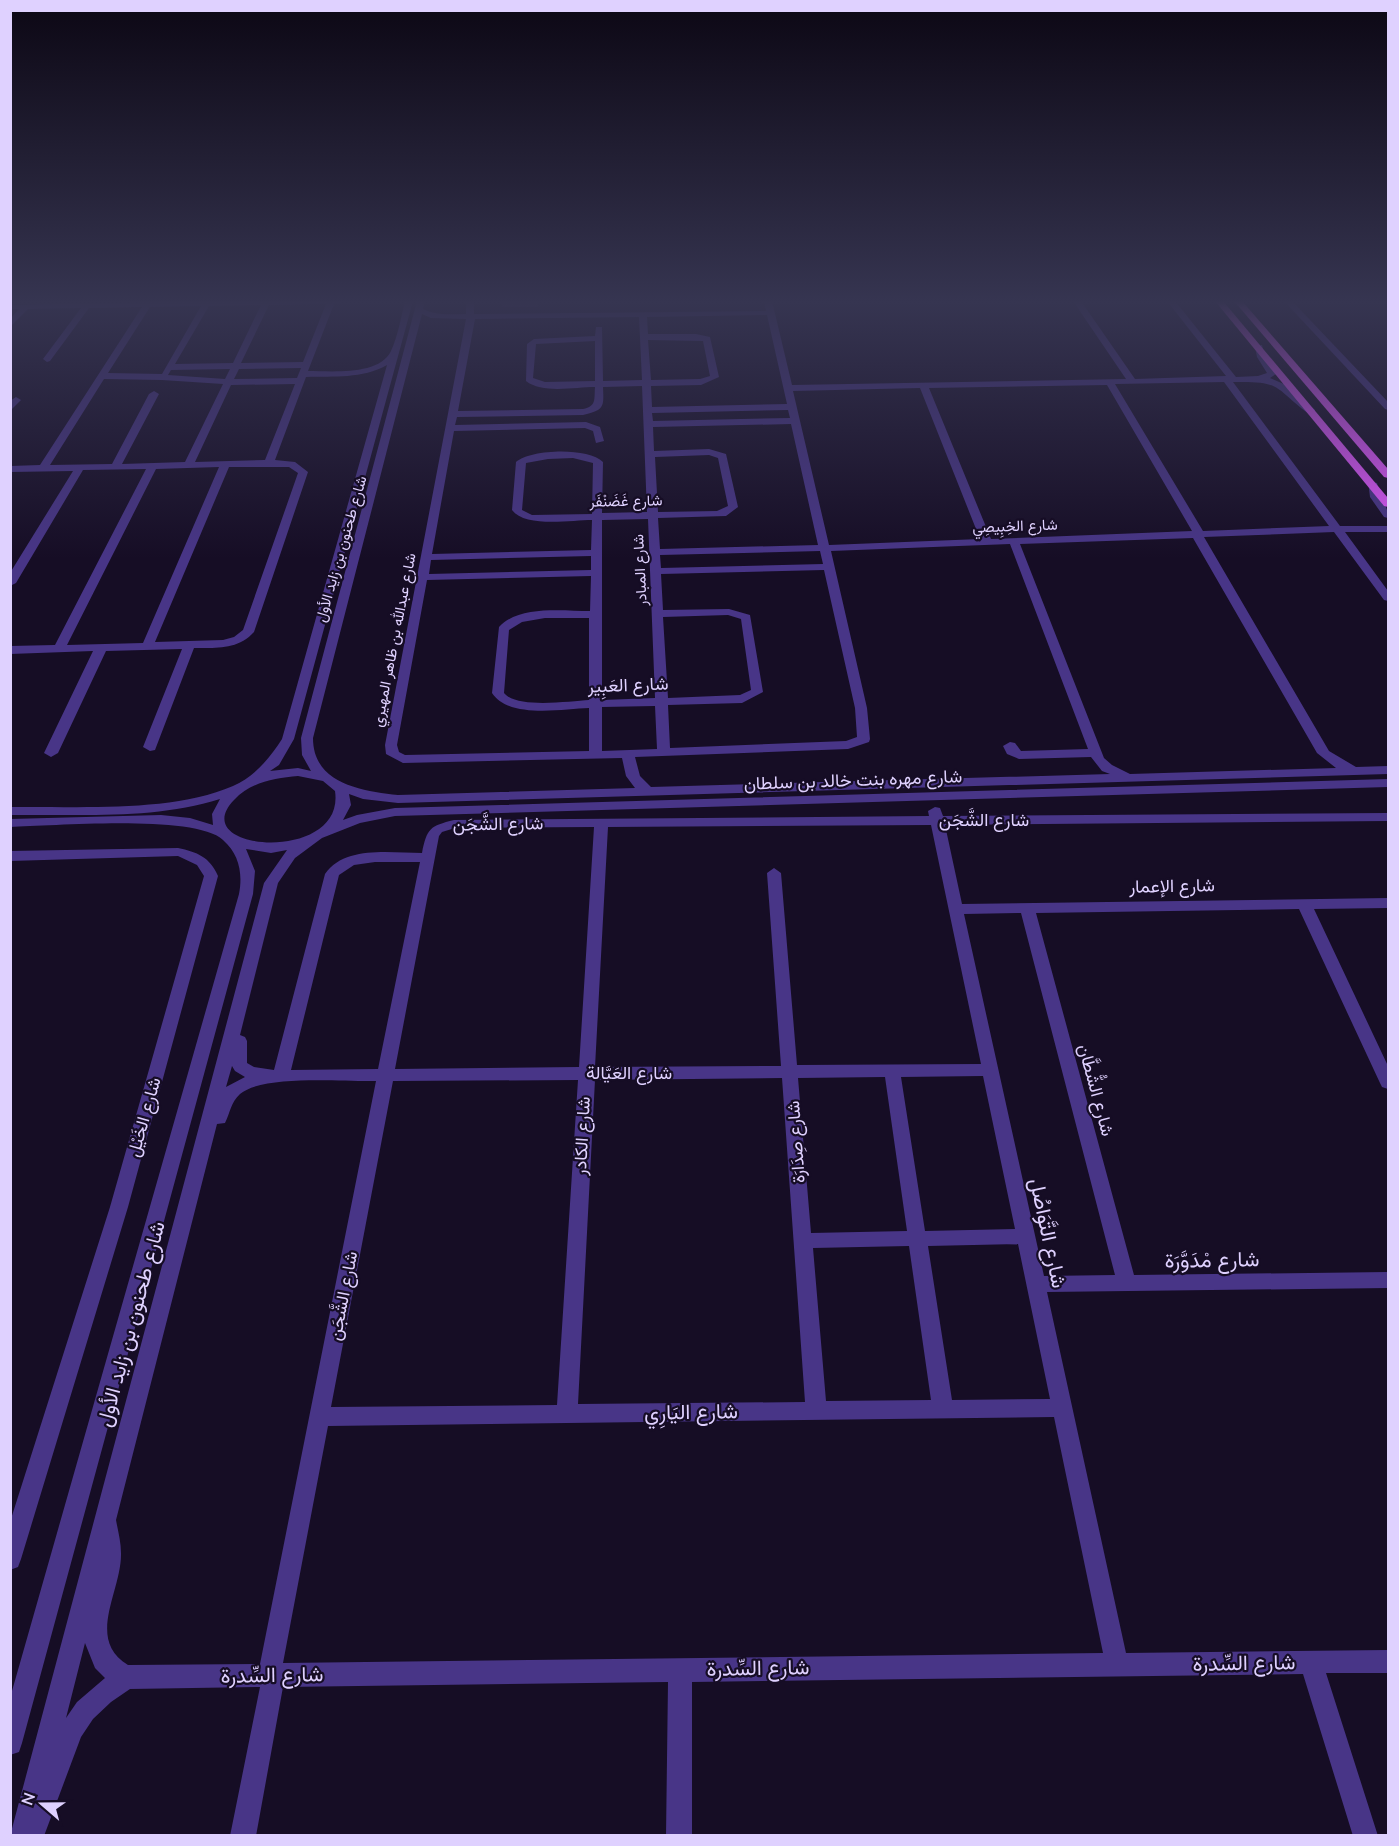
<svg xmlns="http://www.w3.org/2000/svg" width="1399" height="1846" viewBox="0 0 1399 1846" font-family="'Nunito Sans',Vazirmatn,sans-serif">
  <style>
    .lines { fill: none; stroke-linecap: round; stroke-linejoin: round }
    .minor { fill: #483587; fill-rule: evenodd }
    .major { fill: #e158ff; fill-rule: evenodd }
    .wall { fill: #382554 }
    .labels { text-anchor: middle; dominant-baseline: central; stroke-width: 4.5; stroke-linejoin: round; paint-order: stroke }
    .far-street-label { font-size: 15px; fill: #dfd1ff; stroke: #160d25 }
    .street-label { font-size: 18px; fill: #dfd1ff; stroke: #160d25 }
    .near-street-label { font-size: 21px; fill: #dfd1ff; stroke: #160d25 }
  </style>
  <rect width="100%" height="100%" fill="#160d25"/>
  <g class="lines">
    <g class="minor">
      <path d="M206,301H345L334,304L308,371C331,371 379,376 391,351C398,336 401,317 405,301H413L294,739L279,765L270,771L298,768L311,771L302,755L301,738L417,301H425L423,309C437,316 451,314 466,314V301H474V314L766,311L764,301H772L792,385L1126,379L1073,301H1081L1135,379L1226,376L1167,301H1175L1236,377L1258,376L1267,373L1257,357L1255,347L1262,345L1265,357L1276,374L1270,378L1286,385L1315,410V414H1309C1273,387 1283,381 1233,382L1340,526H1388V532H1345L1388,591V601L1384,600L1334,532L1204,537L1329,751L1356,767L1388,766V774L398,803L363,799L349,794L351,805L343,820L357,815L395,808L1388,779V787L395,816L360,823L322,838L295,858L278,883L240,1035L245,1037L247,1041V1063L254,1067L274,1070L325,874C345,845 391,853 422,853C427,828 430,826 454,820L929,816L928,811L935,807L940,808L943,816L1388,813V821L945,825L962,904L1388,898V908L1314,909L1388,1066V1089L1382,1087L1380,1083L1299,909L1036,913L1134,1275L1388,1272V1288L1047,1292L1126,1653L1388,1650V1673H1326L1378,1836H1353L1303,1674L692,1682V1836H666L668,1682L283,1687L256,1836H230L260,1687L130,1689L111,1702L93,1719L81,1737L44,1836H10L264,883L287,850L271,853L246,849L255,871L253,894L22,1743L19,1752L10,1755V1698L239,894C243,873 239,854 223,840C195,814 53,826 10,827V819L161,815L190,818L213,825L212,814L220,799C154,820 79,814 10,815V807C78,806 171,813 233,786C254,777 270,758 282,739L387,365C362,379 334,376 306,377L275,460L295,462L308,472L254,632C238,650 215,648 194,648L155,750L150,751L143,747L182,649L106,651L58,753L51,757L44,753L93,651L10,654V646L55,645L146,469L83,470L16,583L10,586V573L73,471L10,472V466L40,465L142,307L89,308L50,361L47,362L43,359L81,308L28,309L10,327V319L19,309H10V305ZM326,304L303,362L241,363L269,305ZM261,305L233,363L175,364L209,306ZM201,306L162,374L108,373L150,307ZM422,314L431,318L466,319L385,745L386,754L403,763L622,758L626,776L635,788L398,795C362,791 313,784 313,738ZM767,315L787,404L652,407L651,386L701,385L719,377L710,337L696,334H648L647,317ZM639,317L642,380L603,381L602,327H596L595,336L534,339L527,344L526,381C542,394 575,387 595,387C594,399 597,406 583,409L458,411L475,319ZM648,340L703,341L710,376L700,379L651,380ZM595,341V381L545,382L533,378L536,344ZM301,368L297,378L234,379L239,369ZM230,369L225,379L168,375L171,370ZM104,379L162,380L223,384L185,462L122,464L159,394L154,391L149,394L112,464L50,465ZM1224,382L1329,526L1203,531L1115,384ZM295,384L265,460L195,462L231,385ZM1107,385L1192,531L991,539L929,388ZM642,386L647,512L602,513L603,462C588,447 531,449 516,462L512,510C525,528 571,520 592,520L591,550L432,554L454,431L585,428L593,431L596,443L604,441L600,427L586,422L455,425L457,417L583,415C604,410 604,408 603,387ZM920,388L980,539L829,545L793,391ZM788,410L790,418L653,421L652,413ZM791,424L818,545L660,549L658,518L726,516L738,507L726,454L709,449L654,451L653,427ZM709,455L718,458L728,506L717,511L658,512L655,457ZM573,458L593,463L592,514L532,515L522,510L526,463L548,459ZM219,467L143,643L67,645L156,469ZM229,467H289L298,473L243,630L234,637L223,640L155,642ZM648,519L655,698L602,700V520ZM1193,538L1317,753L1336,768L1130,774L1112,765L1104,758L1020,544ZM1010,544L1088,749L1021,751L1015,743L1010,742L1003,746L1007,754L1019,759L1091,757L1102,771L1110,774L651,787L640,776L635,757L848,749L869,742L870,739L867,708L831,551ZM820,551L823,564L661,568L660,555ZM591,556V570L429,574L431,560ZM824,570L855,708L857,737L846,741L670,748L668,705L742,703L763,692L750,615L729,609L663,610L661,574ZM591,576L590,611C562,611 519,605 499,627L492,693C509,719 562,709 589,708V751L405,755L399,752L397,745L427,580ZM728,615L741,619L751,690L740,695L668,698L663,617ZM545,618H589V700C570,701 517,709 504,693L509,630L522,622ZM655,706L657,749L602,751V707ZM298,776L323,781L335,791C346,864 184,852 234,800C251,782 275,778 298,776ZM931,825L981,1064L797,1065L781,873L774,868L767,873L781,1066L595,1067L608,827ZM594,827L579,1067L395,1069L439,836L442,832L455,828ZM375,862H420L378,1069L291,1070L339,875L354,865ZM1021,913L1115,1275L1044,1276L964,914ZM232,1066L235,1071L245,1077L226,1087ZM983,1076L1015,1229L925,1231L901,1077ZM885,1077L907,1231L811,1233L798,1078ZM782,1078L805,1402L578,1404L595,1080ZM578,1080L557,1405L331,1407L393,1081ZM376,1081L260,1664L128,1665C85,1639 122,1591 121,1553C121,1542 118,1531 116,1520L217,1124L225,1123C230,1113 231,1102 240,1094C264,1074 344,1082 376,1081ZM1018,1244L1050,1399L952,1400L928,1246ZM909,1246L931,1400L826,1401L813,1248ZM1054,1417L1103,1653L283,1663L328,1426ZM85,1643L95,1668L105,1678L77,1702L66,1718Z"/>
      <path d="M1284,301H1292L1388,402V410L1385,409Z"/>
      <path d="M16,397L21,400L10,411V401Z"/>
      <path d="M1368,481L1377,483C1380,496 1388,505 1388,518L1384,517L1370,497Z"/>
      <path d="M178,848C197,852 210,857 218,876L128,1207L21,1559L18,1567L10,1570V1522L110,1207L204,876L197,865L178,856L10,861V851Z"/>
    </g>
    <g class="major">
      <path d="M1215,301H1223L1388,498V507L1384,506Z"/>
      <path d="M1234,301H1242L1388,469V478L1384,477Z"/>
    </g>
  </g>
  <path class="wall" d="M502,301H539L538,307H502Z"/>
  <linearGradient id="sky" x2="0" y2="1"><stop stop-color="#0c0714"/><stop offset="0.54" stop-color="#363551"/><stop offset="1" stop-color="#363551" stop-opacity="0"/></linearGradient>
  <rect width="1399" height="559" fill="url(#sky)"/>
  <g class="labels">
    <g class="far-street-label">
      <text transform="translate(626 501) rotate(-1)">شارع غَضَنْفَر</text>
      <text transform="translate(1015 526) rotate(-2)">شارع الخِبِيصِي</text>
      <text transform="translate(341 549) rotate(-74)">شارع طحنون بن زايد الأول</text>
      <text transform="translate(640 570) rotate(-93)">شارع المبادر</text>
      <text transform="translate(394 640) rotate(-79)">شارع عبدالله بن ظاهر المهيري</text>
    </g>
    <g class="street-label">
      <text transform="translate(628 685) rotate(-2)">شارع العَبِير</text>
      <text transform="translate(853 780) rotate(-2)">شارع مهره بنت خالد بن سلطان</text>
      <text x="984" y="820">شارع الشَّجَن</text>
      <text transform="translate(498 824) rotate(-1)">شارع الشَّجَن</text>
      <text transform="translate(1172 886) rotate(-1)">شارع الإعمار</text>
      <text x="629" y="1073">شارع العَيَّالة</text>
      <text transform="translate(1096 1090) rotate(75)">شارع الشُّطَّان</text>
      <text transform="translate(144 1117) rotate(-74)">شارع الخَيْل</text>
      <text transform="translate(582 1136) rotate(-87)">شارع الكادر</text>
      <text transform="translate(796 1142) rotate(-94)">شارع صِدَارَة</text>
      <text transform="translate(343 1296) rotate(-79)">شارع الشَّجَن</text>
    </g>
    <g class="near-street-label">
      <text transform="translate(1048 1233) rotate(78)">شارع التَّوَاصُل</text>
      <text transform="translate(1212 1260) rotate(-1)">شارع مْدَوَّرَة</text>
      <text transform="translate(131 1324) rotate(-75)">شارع طحنون بن زايد الأول</text>
      <text transform="translate(691 1412) rotate(-1)">شارع اليَارِي</text>
      <text transform="translate(1244 1663) rotate(-1)">شارع السِّدرة</text>
      <text transform="translate(758 1668) rotate(-1)">شارع السِّدرة</text>
      <text transform="translate(272 1675) rotate(-1)">شارع السِّدرة</text>
    </g>
  </g>
  <rect width="1399" height="1846" fill="none" stroke="#dfd1ff" stroke-width="24"/>
  <g transform="translate(42 1804) rotate(290)" stroke="#160d25" stroke-width="4.5" paint-order="stroke">
  <path d="M0-4.5L10 22L0 15L-10 22Z" fill="#dfd1ff"/>
  <text y="-9" font-size="16" font-weight="bold" text-anchor="middle" fill="#dfd1ff">N</text>
  </g>
</svg>
